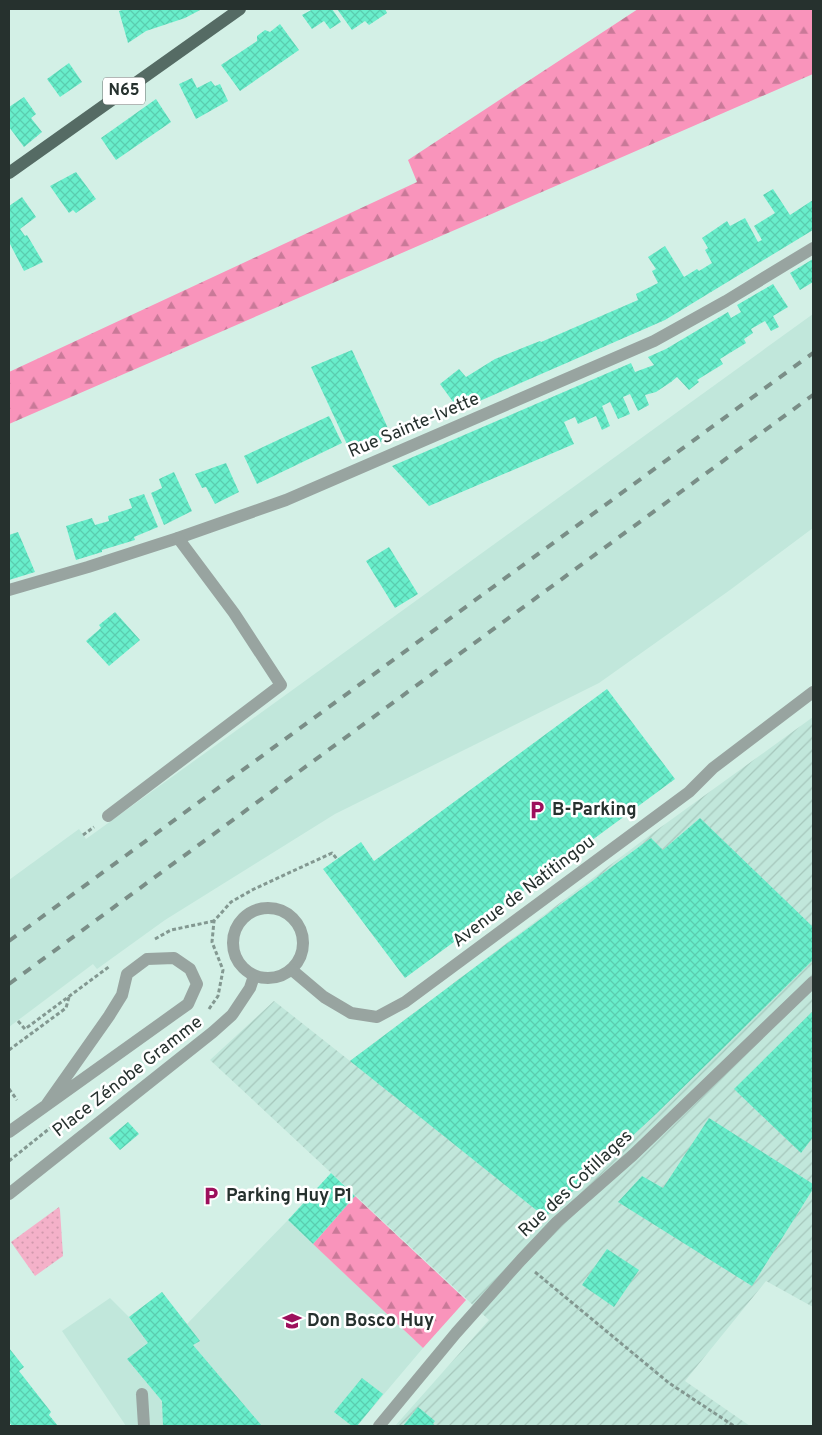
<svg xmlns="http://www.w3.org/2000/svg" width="822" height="1435" viewBox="0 0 822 1435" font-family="Overpass,sans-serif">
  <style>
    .built { fill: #c1e7db }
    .industrial { fill: url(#industrial-furrows) }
    .grass { fill: url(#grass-dots) }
    .forest { fill: url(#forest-firs) }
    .building { fill: url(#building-cross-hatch) }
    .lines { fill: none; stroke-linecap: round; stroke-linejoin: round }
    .path { stroke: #839891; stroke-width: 3; stroke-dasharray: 4 2.5; stroke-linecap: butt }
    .minor { stroke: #98a4a0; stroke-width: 12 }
    .major { stroke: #556b64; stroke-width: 12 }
    .rail { stroke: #7a8e87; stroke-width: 4; stroke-dasharray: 9 9; stroke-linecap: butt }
    .labels { text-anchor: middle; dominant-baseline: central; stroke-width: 5; stroke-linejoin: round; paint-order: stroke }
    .shield { fill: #fff; stroke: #676f6d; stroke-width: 1 }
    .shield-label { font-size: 16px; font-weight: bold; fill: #26312e }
    .street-label { font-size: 18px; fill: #26312e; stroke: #fff }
    .poi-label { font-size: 18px; font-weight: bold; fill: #26312e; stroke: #fff; text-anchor: start }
  </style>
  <defs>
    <pattern id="industrial-furrows" width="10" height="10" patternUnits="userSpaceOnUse" patternTransform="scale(1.25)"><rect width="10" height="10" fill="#c1e7db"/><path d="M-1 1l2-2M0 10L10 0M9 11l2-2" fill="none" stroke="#a6c7bc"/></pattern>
    <pattern id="grass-dots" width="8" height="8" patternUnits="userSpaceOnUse" patternTransform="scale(1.25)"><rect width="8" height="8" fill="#f4b1c9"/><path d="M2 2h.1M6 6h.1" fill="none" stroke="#d199ad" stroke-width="1.8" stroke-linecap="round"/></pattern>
    <pattern id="forest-firs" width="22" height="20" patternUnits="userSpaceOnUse" patternTransform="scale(1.25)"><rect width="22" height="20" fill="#f994bb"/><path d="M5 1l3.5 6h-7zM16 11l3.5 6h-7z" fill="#c97998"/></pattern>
    <pattern id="building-cross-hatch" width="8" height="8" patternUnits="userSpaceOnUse" patternTransform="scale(1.25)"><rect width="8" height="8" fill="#68eecb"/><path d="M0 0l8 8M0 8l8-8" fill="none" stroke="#5acdaf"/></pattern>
  </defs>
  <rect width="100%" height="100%" fill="#d3f0e6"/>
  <g class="built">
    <path d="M813,314V528L730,590L599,683L335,814L165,920L97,969L93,964L9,1027V880L79,829L86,839Z"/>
    <path d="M288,1220L423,1348L357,1426H126L62,1331L110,1298L129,1317L162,1292L187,1324Z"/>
  </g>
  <path class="industrial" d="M813,717V1307L766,1281L685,1381L750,1426H395L489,1320L210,1060L274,1001L350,1061L650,835Z"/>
  <path class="grass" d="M59,1207L60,1210L63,1256L35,1276L11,1242Z"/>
  <g class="forest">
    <path d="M638,9H813V74L9,424V372L417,182L408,160Z"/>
    <path d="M355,1196L466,1300L423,1348L313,1244Z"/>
  </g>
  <g class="building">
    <path d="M126,9H202L185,18L146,31L128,43L119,11Z"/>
    <path d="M313,9H332L341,22L330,29L324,21L312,29L302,15Z"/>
    <path d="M337,9H385L387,13L369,25L365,21L352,30Z"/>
    <path d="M280,24L299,50L240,91L221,65L257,41V36L265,30L270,32Z"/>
    <path d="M69,63L82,82L60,97L47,79Z"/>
    <path d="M192,78L197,88L211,81L215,86L220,84L228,101L196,119L179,84Z"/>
    <path d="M24,97L36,114L31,118L42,132L24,147L9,127V107Z"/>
    <path d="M156,99L171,122L116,160L101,138Z"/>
    <path d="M76,172L96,199L76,213L73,210L69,213L50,186Z"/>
    <path d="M773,189L790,215L813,200V230L665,320L459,410L440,384L459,369L466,377L495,359L540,341L541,342L638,300L636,294L658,283L652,271L656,269L648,257L665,246L684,277L697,269L699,271L712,263L705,250L708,248L702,238L727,221L730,226L745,218L758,242L762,240L754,226L775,213L763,195Z"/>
    <path d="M22,197L36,217L20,229L25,236L27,235L43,262L24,271L9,242V206Z"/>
    <path d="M813,259V282L800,290L790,273Z"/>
    <path d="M773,284L788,307L773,316L779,327L771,331L765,321L751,329L753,333L744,339L746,343L720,359L723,364L697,380L699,382L689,390L677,377L671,382L656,392L645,395L649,405L638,411L630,394L623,397L630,414L618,419L610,402L602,406L610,426L602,430L596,416L578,424L575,417L564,422L574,444L429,506L392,466L631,363L635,372L654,365L648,357L666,349L728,312L731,318L741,312L737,305Z"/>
    <path d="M352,350L392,437L352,455L311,367Z"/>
    <path d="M329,416L342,443L257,484L244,456Z"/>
    <path d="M226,463L239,492L215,504L206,487L202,488L195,474Z"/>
    <path d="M174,472L192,511L164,525L151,493L162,488L159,479Z"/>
    <path d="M144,494L158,527L134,537L135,540L102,550V552L76,560L66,526L92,518L95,525L109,521L108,516L132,508L129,499Z"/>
    <path d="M18,532L35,572L9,580V535Z"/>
    <path d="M389,547L418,594L395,608L366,561Z"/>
    <path d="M115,612L140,640L109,666L86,641L101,628L99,625Z"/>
    <path d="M607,689L675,779L405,978L323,869L361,842L374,861Z"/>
    <path d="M700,818L813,927V960L656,1114L545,1217L350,1061L482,962L651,838L663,850Z"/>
    <path d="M813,1011V1137L801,1153L734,1089Z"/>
    <path d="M709,1118L813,1184V1189L752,1286L618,1202L642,1176L663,1188Z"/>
    <path d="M128,1122L139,1134L120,1150L109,1138Z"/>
    <path d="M331,1173L355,1196L313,1244L288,1220Z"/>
    <path d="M607,1249L639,1270L614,1307L582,1285Z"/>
    <path d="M162,1292L200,1341L193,1345L262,1426H163L162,1401L127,1359L148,1343L129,1317Z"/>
    <path d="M9,1348L24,1367L19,1371L51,1412L49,1415L58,1426H12L9,1422Z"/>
    <path d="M362,1378L383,1394L357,1426H352L334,1412Z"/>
    <path d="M418,1407L435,1421L433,1424L436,1426H403Z"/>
  </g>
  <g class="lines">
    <g class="path">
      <path d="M83,835L94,827"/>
      <path d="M155,939L171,930L214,921"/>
      <path d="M209,1009L218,996L223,970L212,942L214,921L231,902L254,889L332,853L337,859"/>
      <path d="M18,1021L25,1029L110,966"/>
      <path d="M9,1050L66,1008L69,997"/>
      <path d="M9,1089L17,1100"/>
      <path d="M9,1161L50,1128"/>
      <path d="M535,1272L669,1383L734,1426"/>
    </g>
    <g class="minor">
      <path d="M9,590L88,567L178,538L286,500L654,341L726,301L813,248"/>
      <path d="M108,816L281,685L234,613L178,538"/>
      <circle cx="268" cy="943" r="35"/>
      <path d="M292,970L324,997L351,1013L377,1017L405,1002L689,792L713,768L813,692"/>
      <path d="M9,1132L188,1004L197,984L190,969L174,958L147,959L127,974L122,995L109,1016L47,1104"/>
      <path d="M9,1194L213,1032L232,1015L250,988L254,976"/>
      <path d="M142,1394L144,1426"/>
      <path d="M379,1426L456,1333L521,1260L557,1222L633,1155L813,982"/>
    </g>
    <path class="major" d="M9,173L240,9"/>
    <g class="rail">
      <path d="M9,941L813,353"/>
      <path d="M9,984L813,395"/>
    </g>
  </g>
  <defs>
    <g id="parking-bare" transform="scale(1.5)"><path d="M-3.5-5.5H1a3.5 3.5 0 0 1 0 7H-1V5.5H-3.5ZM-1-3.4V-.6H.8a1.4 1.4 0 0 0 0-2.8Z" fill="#9d105c" stroke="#fff" stroke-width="2.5" paint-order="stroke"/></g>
    <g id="school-bare" transform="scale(1.5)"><path d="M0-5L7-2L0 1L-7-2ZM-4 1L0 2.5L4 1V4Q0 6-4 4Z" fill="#9d105c" stroke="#fff" stroke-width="2.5" paint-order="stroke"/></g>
  </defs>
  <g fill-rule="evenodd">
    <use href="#parking-bare" x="537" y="810"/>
    <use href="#parking-bare" x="211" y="1196"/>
    <use href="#school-bare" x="292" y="1321"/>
  </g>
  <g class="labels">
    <rect class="shield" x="103" y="77.5" width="42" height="27" rx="4"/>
    <g class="shield-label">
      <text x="124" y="91">N65</text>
    </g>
    <g class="street-label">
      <text transform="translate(414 426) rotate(-23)">Rue Sainte-Ivette</text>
      <text transform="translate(524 892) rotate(-37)">Avenue de Natitingou</text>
      <text transform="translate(128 1077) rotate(-38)">Place Zénobe Gramme</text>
      <text transform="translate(576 1184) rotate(-43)">Rue des Cotillages</text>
    </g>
    <g class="poi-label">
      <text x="552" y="810">B-Parking</text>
      <text x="226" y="1196">Parking Huy P1</text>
      <text x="307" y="1321">Don Bosco Huy</text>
    </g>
  </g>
  <rect width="822" height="1435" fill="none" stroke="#26312e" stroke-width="20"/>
</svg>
